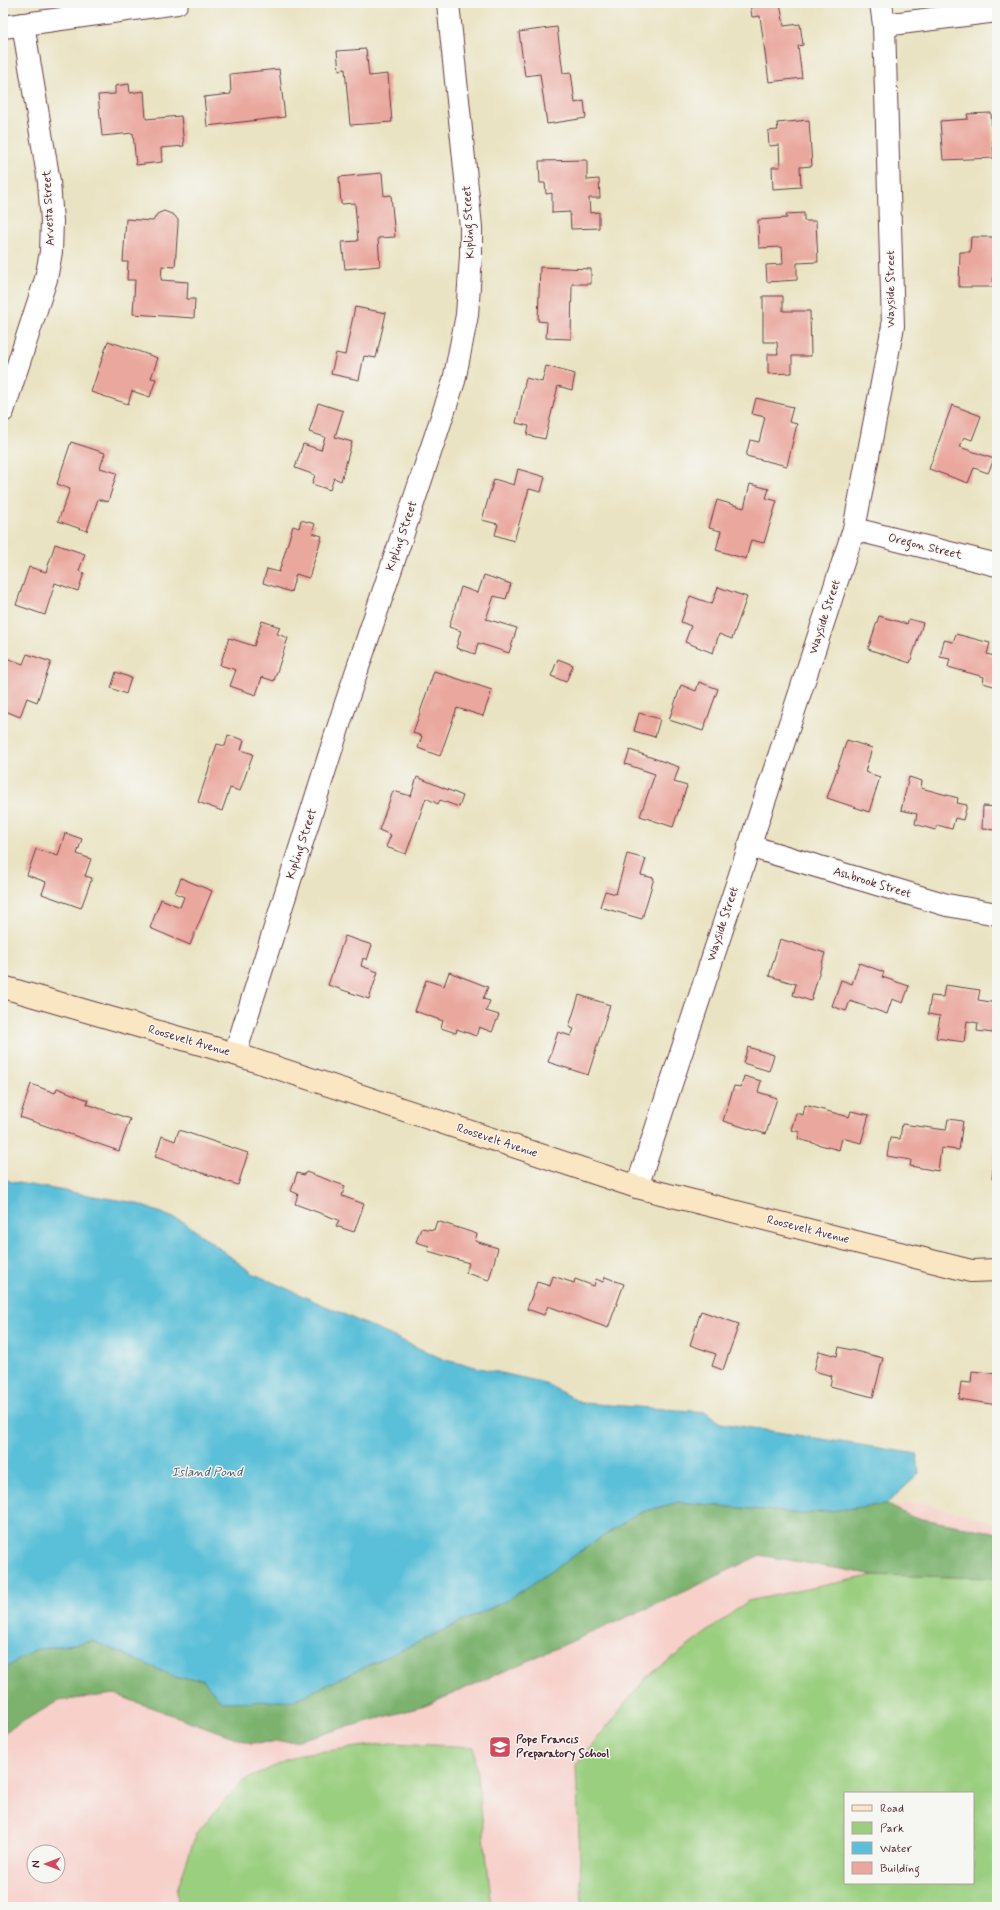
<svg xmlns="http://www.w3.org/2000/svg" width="1000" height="1910" viewBox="0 0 1000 1910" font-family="Mynerve,sans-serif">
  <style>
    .built { fill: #f7d0ca; fill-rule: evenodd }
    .green { fill: #9bcf80; stroke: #727756; fill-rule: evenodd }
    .forest { fill: #7cb26e; stroke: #63684c }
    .water { fill: #5abfd8; stroke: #526f82 }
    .building { fill: #eaa79e }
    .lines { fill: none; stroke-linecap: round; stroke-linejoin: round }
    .street-casing { stroke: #623c42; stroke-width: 24 }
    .secondary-casing { stroke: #623c42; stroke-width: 24 }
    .street { stroke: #fff; stroke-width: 22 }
    .secondary { stroke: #fbe6c4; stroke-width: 22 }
    .labels { text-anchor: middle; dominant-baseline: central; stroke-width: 3; stroke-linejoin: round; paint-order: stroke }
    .street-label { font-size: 12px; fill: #4a1f2b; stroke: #f6f6f2 }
    .poi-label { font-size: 12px; font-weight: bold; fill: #4a1f2b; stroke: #f6f6f2; text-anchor: start }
    .water-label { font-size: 13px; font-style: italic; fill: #505768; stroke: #f6f6f2 }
  </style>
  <rect width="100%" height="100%" fill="#f6f6f2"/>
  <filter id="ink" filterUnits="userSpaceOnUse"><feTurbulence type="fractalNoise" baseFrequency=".025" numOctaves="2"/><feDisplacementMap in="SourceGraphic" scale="8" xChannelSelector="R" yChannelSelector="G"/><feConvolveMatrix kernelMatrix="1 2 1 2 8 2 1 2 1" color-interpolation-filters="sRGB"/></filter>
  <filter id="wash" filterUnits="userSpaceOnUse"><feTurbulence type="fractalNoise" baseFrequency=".012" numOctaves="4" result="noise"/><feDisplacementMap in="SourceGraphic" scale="16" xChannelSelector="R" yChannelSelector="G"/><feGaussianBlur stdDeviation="0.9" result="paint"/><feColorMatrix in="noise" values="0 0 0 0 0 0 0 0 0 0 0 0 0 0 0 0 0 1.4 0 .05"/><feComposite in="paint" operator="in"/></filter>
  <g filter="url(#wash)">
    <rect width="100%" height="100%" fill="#eae3c3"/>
    <path class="built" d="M922,1503L997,1523V1907H3V1670L803,1514ZM845,1793H973V1883H845ZM34,1852H58V1876H34Z"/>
    <g class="green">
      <path d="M875,1575L997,1578V1907H582L576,1765L647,1677L748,1601ZM845,1793H973V1883H845Z"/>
      <path d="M391,1743L474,1747L492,1907H178L177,1890L196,1834L241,1782L301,1754Z"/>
    </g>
    <path class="forest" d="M679,1502L803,1514L886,1504L912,1517L997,1533V1578L875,1575L760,1555L686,1591L425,1706L295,1741L250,1743L114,1694L58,1701L3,1733V1670L33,1650L93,1641L178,1678L203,1679L221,1702L292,1701L508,1600L638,1513Z"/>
    <path class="water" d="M3,1178L12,1182L135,1203L184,1222L252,1273L445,1360L545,1383L581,1403L706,1412L720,1423L917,1454L919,1474L886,1504L803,1514L679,1502L638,1513L508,1600L292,1701L221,1702L203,1679L178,1678L93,1641L33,1650L3,1670Z"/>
    <g id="blocks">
      <g class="building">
        <path d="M750,3H780L784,26L800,24L803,45L798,46L802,78L769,82L760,16L752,17Z"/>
        <path d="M557,27L563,73L571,72L575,103L584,101L586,118L547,124L540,74L525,76L519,32Z"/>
        <path d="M366,49L369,76L388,74L392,122L350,125L345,69L339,70L337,51Z"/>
        <path d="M279,69L285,117L207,126L204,97L231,94L230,74Z"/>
        <path d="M129,84L130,93L144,91L146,119L181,116L184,146L161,148L162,162L136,165L133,133L102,136L98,95L115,94V86Z"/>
        <path d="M991,113L994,158L943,160L940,121L968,119L967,114Z"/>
        <path d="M809,120L812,166L800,167L801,187L773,189L772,167H780L779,145L769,146L768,131L778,130L777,123Z"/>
        <path d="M587,160V180L599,179L600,198H589L590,213L599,212V228L571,229L570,212L552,213V193L546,194L545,183H540L539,161Z"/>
        <path d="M382,173L384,196L391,195L395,237L378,238L380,266L345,269L342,242L358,241L355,203L341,204L339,177Z"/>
        <path d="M164,211L174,215L178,220V224L175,267L162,266L161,280L188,282L187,299H195L194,318L133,314L135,280H127L128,262H123L126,219L153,221L157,214Z"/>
        <path d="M804,213V221H816L818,262L797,263V280L767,282L766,265L783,264L782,247L759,248L758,220L787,218L786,214Z"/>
        <path d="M971,237H997V251H994L993,287H959L960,252H970Z"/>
        <path d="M540,267L591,269V284H572L571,339L546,338L547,322L538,321Z"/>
        <path d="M763,296H783V311H810L811,356H792V373L768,374V354H778L777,342H763Z"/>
        <path d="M355,307L386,313L376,358L364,356L359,380L331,374L336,353L345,355Z"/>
        <path d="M108,341L158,358L151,378L156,379L150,397L132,391L128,404L91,392Z"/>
        <path d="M546,366L575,374L572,390L558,386L545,439L527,435L529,426L516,423L526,378L542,382Z"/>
        <path d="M756,398L793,407L789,422L797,424L787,466L746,456L750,440L759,442L765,417L752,414Z"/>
        <path d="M318,403L343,411L335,437L352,442L341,481L334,478L330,490L312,484L315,475L295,468L303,444L321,450L325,437L309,432Z"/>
        <path d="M952,405L981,416L972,440L964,437L960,447L994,459L988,473L974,468L968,483L929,469Z"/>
        <path d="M71,442L105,453L100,468L117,473L108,502L98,499L87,531L58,521L70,489L57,484Z"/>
        <path d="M518,469L545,477L541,492L529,489L514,541L495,535L498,524L482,520L494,479L514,485Z"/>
        <path d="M750,484L769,489L766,498L777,501L764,543L751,540L746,559L716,550L721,531L709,528L717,500L744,508Z"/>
        <path d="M301,520L315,524L312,533L322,536L309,578L296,574L291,592L263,583L267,569L279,572L293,526L299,528Z"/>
        <path d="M55,544L85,554L79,571L84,573L78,591L55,583L45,615L16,605L29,567L46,572Z"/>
        <path d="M484,575L511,584L506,599L494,596L486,619L517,628L509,653L478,643L475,654L456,648L461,631L449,627L461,587L478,593Z"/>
        <path d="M718,587L747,597L732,639L719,634L713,653L685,642L691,626L681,622L690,596L712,604Z"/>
        <path d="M879,616L907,624L909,619L923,623L910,663L868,649Z"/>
        <path d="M262,621L280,627L277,634L288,638L274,681L262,677L256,695L230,686L236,670L220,665L229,638L254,646Z"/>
        <path d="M956,634L990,643L987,654L997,657V687L983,683L984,677L948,667L950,659L940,657L944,640L953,642Z"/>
        <path d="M27,654L51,662L37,702L27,698L20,717L3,710V657L23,664Z"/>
        <path d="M558,659L573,665L566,682L551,676Z"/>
        <path d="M434,671L492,690L483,716L457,708L440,756L418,748L422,736L413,733Z"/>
        <path d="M116,672L131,678L126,694L111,688Z"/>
        <path d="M699,682L718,689L703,731L669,720L681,685L696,691Z"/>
        <path d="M639,713L660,719L655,737L634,731Z"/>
        <path d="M228,735L244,740L241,750L253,754L240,791L230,788L222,811L198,802L217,744L225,746Z"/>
        <path d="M847,740L872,748L865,772L880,777L869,812L827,798Z"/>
        <path d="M630,750L679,767L674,782L687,786L673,827L640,816L655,774L625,764Z"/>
        <path d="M417,777L463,796L459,807L440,800L438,804L426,798L406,854L386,847L391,835L379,830L393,791L411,796Z"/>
        <path d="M909,777L922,781L921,788L958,798L957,803L967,805L963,820L955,818L952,829L937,825L935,830L915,824L917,814L901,810Z"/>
        <path d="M983,806L997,807V830L982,829Z"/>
        <path d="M65,833L82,839L77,854L91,859L85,876L92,878L81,908L42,894L46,882L27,875L36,849L58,856Z"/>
        <path d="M627,854L646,859L641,875L654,878L642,919L600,907L605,891L616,894Z"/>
        <path d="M181,878L212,891L190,945L150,928L161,899L180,907L184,897L175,893Z"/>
        <path d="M345,936L372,945L367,960L363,958L361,966L378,972L369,999L328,985Z"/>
        <path d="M780,939L825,953L811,1001L793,995L796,984L769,976Z"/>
        <path d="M859,963L884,972L882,977L909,986L903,1003L892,999L887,1014L850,1001L846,1011L832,1006L841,980L852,984Z"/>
        <path d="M449,972L488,987L483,999L490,1001L486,1011L499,1015L492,1032L479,1027L476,1036L457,1029L456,1033L441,1028L443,1021L415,1011L426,980L444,986Z"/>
        <path d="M945,985L980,990L978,1000L997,1003L993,1033L977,1031L978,1023L967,1021L964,1042L936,1038L940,1016L928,1014L931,996L943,997Z"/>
        <path d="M579,995L610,1005L588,1075L548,1062L558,1032L571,1036L574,1029L569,1027Z"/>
        <path d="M748,1047L774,1055L769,1071L743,1063Z"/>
        <path d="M744,1076L761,1081L758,1092L777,1098L766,1134L723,1121L734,1086L741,1087Z"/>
        <path d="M31,1084L55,1093L57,1088L88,1100L87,1104L130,1119L119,1151L20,1117Z"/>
        <path d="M805,1105L849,1117L851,1111L869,1115L861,1143L842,1138L839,1150L798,1139L800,1132L791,1130L796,1113L803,1115Z"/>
        <path d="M948,1119L963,1121L959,1150L941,1148L938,1171L910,1166L911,1160L887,1156L890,1138L900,1139L902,1124L946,1130Z"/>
        <path d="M179,1130L248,1153L238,1185L155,1157L162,1136L175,1141Z"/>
        <path d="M996,1141H997V1179H992Z"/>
        <path d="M306,1172L345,1186L342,1196L364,1204L354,1232L336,1226L339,1220L295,1204L298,1194L291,1191L297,1173L304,1175Z"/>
        <path d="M437,1221L477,1234L475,1241L498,1248L489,1280L466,1273L469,1263L428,1251L429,1246L416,1242L421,1228L434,1230Z"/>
        <path d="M553,1276L574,1283L575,1279L594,1286L596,1279L603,1282L605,1277L624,1284L608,1328L548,1306L544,1315L527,1309L537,1282L550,1286Z"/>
        <path d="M701,1311L739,1324L723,1370L712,1366L716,1354L690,1345Z"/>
        <path d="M839,1347L883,1358L873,1397L830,1386L832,1376L814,1371L819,1351L837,1356Z"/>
        <path d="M972,1371L997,1374V1405L959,1399L961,1382L971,1383Z"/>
      </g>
    </g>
  </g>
  <g filter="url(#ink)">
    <use href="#blocks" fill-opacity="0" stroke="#623c42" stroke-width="1"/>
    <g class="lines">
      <g class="street-casing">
        <g id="street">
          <path d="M881,3L884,25L997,11"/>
          <path d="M3,27L177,3"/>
          <path d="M3,411L46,279L51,252L52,221L49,182L23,24"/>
          <path d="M854,529L997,565"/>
          <path d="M749,846L947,905L997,914"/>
          <path d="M235,1054L345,706L454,381L467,315L471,256V227L448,3"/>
          <path d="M637,1187L854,529L893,326L884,25"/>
        </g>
      </g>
      <g class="secondary-casing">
        <path id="secondary" d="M3,987L235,1054L637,1187L971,1271L997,1270"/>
      </g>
      <use href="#street" class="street"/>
      <use href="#secondary" class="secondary"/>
    </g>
  </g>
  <defs>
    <g id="school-square" transform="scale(1.15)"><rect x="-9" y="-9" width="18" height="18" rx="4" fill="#d1495b" stroke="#f6f6f2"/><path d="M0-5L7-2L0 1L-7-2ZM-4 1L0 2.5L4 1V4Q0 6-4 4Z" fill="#fff"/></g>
  </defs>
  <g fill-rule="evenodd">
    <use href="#school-square" x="500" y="1747"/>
  </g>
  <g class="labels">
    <g class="street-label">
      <text transform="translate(49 208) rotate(-93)">Arvesta Street</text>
      <text transform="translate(469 222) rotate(-93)">Kipling Street</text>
      <text transform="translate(891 289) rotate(-90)">Wayside Street</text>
      <text transform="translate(402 536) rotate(-71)">Kipling Street</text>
      <text transform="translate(925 547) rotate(14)">Oregon Street</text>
      <text transform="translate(825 617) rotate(-72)">Wayside Street</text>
      <text transform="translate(302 844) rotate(-72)">Kipling Street</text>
      <text transform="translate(872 883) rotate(17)">Ashbrook Street</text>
      <text transform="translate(723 924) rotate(-72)">Wayside Street</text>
      <text transform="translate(189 1041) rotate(16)">Roosevelt Avenue</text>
      <text transform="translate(497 1141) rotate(18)">Roosevelt Avenue</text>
      <text transform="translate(808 1230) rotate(14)">Roosevelt Avenue</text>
    </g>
    <g class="poi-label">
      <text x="516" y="1740">Pope Francis<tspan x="516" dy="14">Preparatory School</tspan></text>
    </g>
    <g class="water-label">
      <text x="207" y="1472">Island Pond</text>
    </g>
  </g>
  <rect width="1000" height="1910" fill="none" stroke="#f6f6f2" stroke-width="16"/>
  <rect x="844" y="1792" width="130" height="92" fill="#f6f6f2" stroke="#b1a0a2"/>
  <rect x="852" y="1805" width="20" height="6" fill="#fbe6c4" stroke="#b1a0a2"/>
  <text x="880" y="1812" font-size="12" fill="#4a1f2b">Road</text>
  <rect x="852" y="1822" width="20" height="12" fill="#9bcf80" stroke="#b1a0a2"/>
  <text x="880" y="1832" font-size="12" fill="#4a1f2b">Park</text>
  <rect x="852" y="1842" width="20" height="12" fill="#5abfd8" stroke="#b1a0a2"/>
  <text x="880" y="1852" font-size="12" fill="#4a1f2b">Water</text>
  <rect x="852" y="1862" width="20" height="12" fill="#eaa79e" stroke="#b1a0a2"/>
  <text x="880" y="1872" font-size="12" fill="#4a1f2b">Building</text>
  <g transform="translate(46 1864) rotate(270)"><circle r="19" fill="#f6f6f2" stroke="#b1a0a2"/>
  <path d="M0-3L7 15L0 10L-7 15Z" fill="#d1495b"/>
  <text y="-6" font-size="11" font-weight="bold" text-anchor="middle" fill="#4a1f2b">N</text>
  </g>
</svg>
